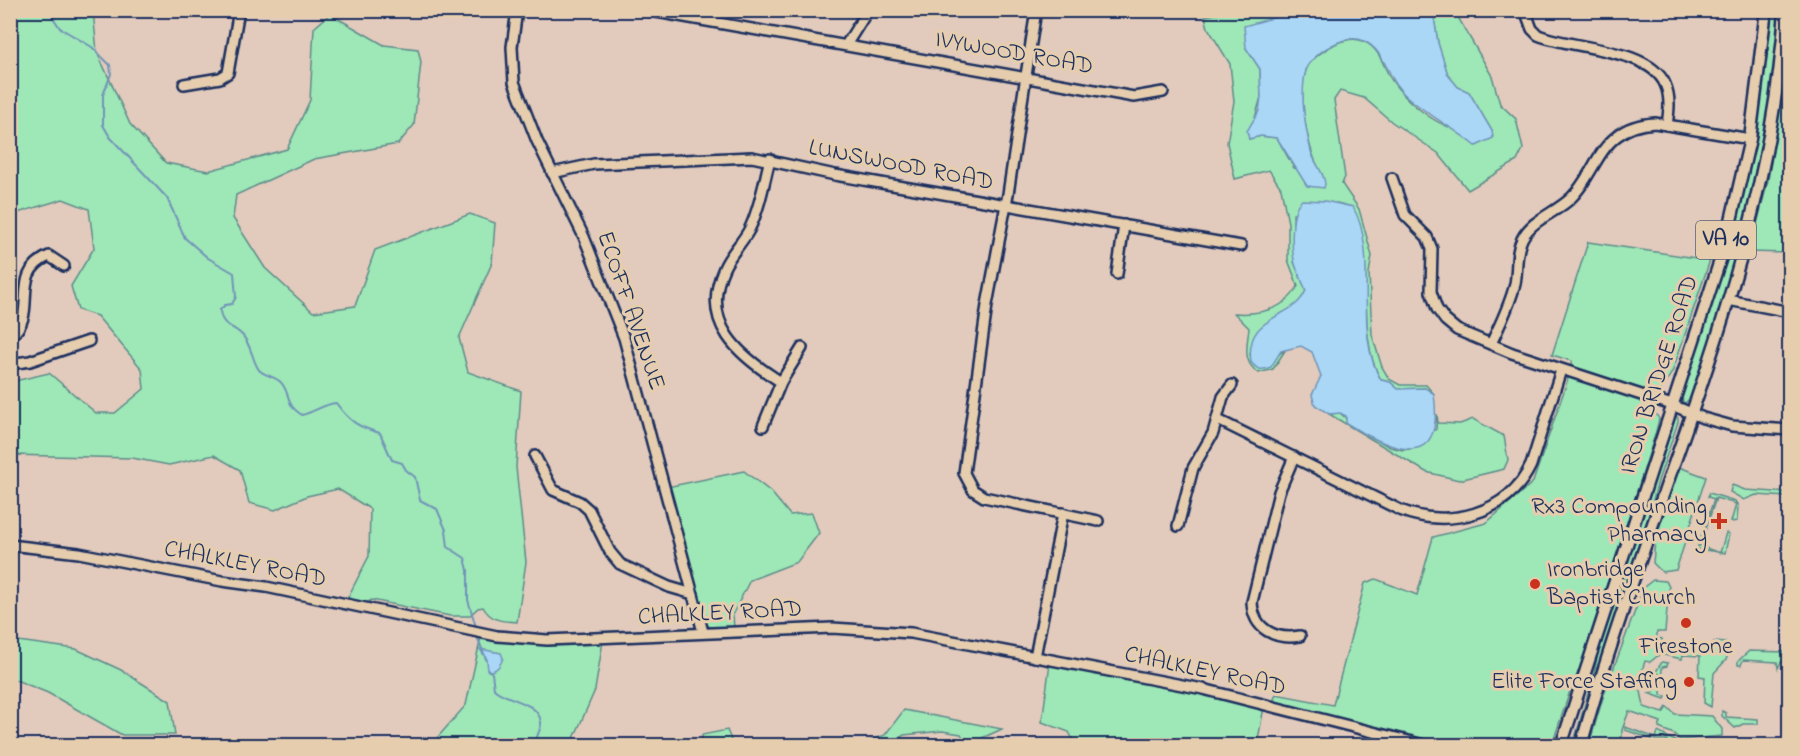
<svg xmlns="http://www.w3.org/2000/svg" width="1800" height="756" viewBox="0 0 1800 756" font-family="'Indie Flower',sans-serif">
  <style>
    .green { fill: #9ee7b6; stroke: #5c8b8a; stroke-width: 1.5 }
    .water { fill: #aad7f6; stroke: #7194b9; stroke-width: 1.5 }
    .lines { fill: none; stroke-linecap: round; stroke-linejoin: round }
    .stream { stroke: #7194b9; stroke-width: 2 }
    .minor-casing { stroke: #1b2f5e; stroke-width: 14 }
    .major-casing { stroke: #1b2f5e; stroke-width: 15 }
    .minor { stroke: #e5cdae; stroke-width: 9 }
    .major { stroke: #e5cdae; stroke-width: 10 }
    .poi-dot { fill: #c8321e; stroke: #e5cdae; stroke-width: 2 }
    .labels { text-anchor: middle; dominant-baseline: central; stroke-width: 6; stroke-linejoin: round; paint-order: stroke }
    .shield { fill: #e5cdae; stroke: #585e76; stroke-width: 1.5 }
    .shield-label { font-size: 22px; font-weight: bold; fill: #1b2f5e }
    .street-label { font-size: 24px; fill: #1b2f5e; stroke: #e5cdae }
    .poi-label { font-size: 24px; fill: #1b2f5e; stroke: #e5cdae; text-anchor: end }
  </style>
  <rect width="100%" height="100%" fill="#e2cbbc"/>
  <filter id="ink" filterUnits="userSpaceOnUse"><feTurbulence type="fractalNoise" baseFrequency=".0167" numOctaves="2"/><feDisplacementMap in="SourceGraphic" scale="12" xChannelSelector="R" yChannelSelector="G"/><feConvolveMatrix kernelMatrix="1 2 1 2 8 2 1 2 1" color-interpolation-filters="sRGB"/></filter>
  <g filter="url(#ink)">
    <g class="green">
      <path d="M11,11H93L97,52L130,124L166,163L208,171L287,149L310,100L314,28L330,14L384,45L418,49L421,62L414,125L398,144L314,159L236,195L233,218L265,268L313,312L355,306L375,250L470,214L495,223L492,263L459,338L468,372L521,391L516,467L526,562L517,622C502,621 491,621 483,607L478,608L469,616H450L372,600L361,605L346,601L369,556L370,509L338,489L307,496L275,510L249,503L240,470L214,455L169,465L132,458L11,455L10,382L49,373L96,413H115L144,389L142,369L97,316L78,310L71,286L94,248L89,209L63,199L11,215Z"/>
      <path d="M1231,11H1301L1253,24L1246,48L1260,69L1261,97L1249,139L1261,136L1277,138L1294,168L1322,174C1308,152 1296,94 1307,68C1311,59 1326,49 1335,44C1344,40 1356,37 1365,42C1380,49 1383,66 1391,79C1404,99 1432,123 1455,129C1466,132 1481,131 1492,131L1469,92L1458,87L1448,75L1438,43L1433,11H1458L1459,19L1492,76L1500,104L1516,119L1523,149L1517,161L1468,190L1438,153L1392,122L1364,98L1340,91L1334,100L1345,177L1342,184L1359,209L1372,256L1369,273L1372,335L1382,367L1389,379L1400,385H1426L1434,394L1425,388L1398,389L1390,382L1381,380C1353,332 1379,254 1352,207L1337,203L1293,214L1294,262L1306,290C1296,320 1257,308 1250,355H1278L1286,349L1273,369L1259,373C1242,363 1247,346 1249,328L1234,313C1260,315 1285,310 1298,286L1288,260V223L1281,188L1269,170L1235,179L1227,143L1234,101L1230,64L1208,28L1205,16Z"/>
      <path d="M1769,11H1781C1773,92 1761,175 1737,254C1723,303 1706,350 1690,398L1684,404L1682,398L1721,267Z"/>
      <path d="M1789,54V128L1782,147L1789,150V253L1750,252L1768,180Z"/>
      <path d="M1588,242L1710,260L1673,370C1667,383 1657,391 1651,405L1659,419L1655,435L1575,685L1570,691L1552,745C1522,745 1490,749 1460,745C1397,738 1334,720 1273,702L1276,694L1333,705L1365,583L1376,579L1417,595L1433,537L1486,523L1533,482L1567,382L1572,361L1552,355Z"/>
      <path d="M1340,413L1360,431L1390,447L1403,450L1415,448L1436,429L1437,414L1438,423L1460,424L1473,419L1504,436L1508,460L1504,469L1459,480L1426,472L1329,414Z"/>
      <path d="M1675,415L1678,418V422L1658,481L1642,541L1573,745L1594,673L1605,616Z"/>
      <path d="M1679,467L1706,477L1676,570L1662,572L1653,563L1655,541Z"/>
      <path d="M744,471L771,492L790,515L812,513L819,533L797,562L750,580L733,614L734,628L712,629L704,622L667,487Z"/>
      <path d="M1732,485L1745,490L1789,493V497L1756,495L1744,500L1730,492Z"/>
      <path d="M1709,493L1735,501L1738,506L1737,521L1731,522L1736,504L1716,498L1700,546L1720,553L1726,533L1729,534L1725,553L1697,549L1714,499L1708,497Z"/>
      <path d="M1653,580L1666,581L1669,587L1665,632H1657V638L1662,639L1663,645L1688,646L1689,642L1692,641L1693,646L1713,648L1714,642L1727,643L1730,647L1726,660L1714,673L1711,707L1704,703L1705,677L1699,676L1700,656L1683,655L1682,659L1660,654L1650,662L1645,661L1636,689L1641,691L1644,707L1663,713L1667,707L1675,714L1712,716L1722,729V736L1680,740L1674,734L1659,728L1661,722L1629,711L1622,730V737H1620L1618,743L1620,745H1589L1604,694L1644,587Z"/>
      <path d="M481,637L603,641L595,690L571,745L430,746L466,705Z"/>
      <path d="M11,640L76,649L121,670L170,701L175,735H122L48,693L11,678Z"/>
      <path d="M1749,651L1789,652V662H1781L1778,668L1777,662L1743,660L1741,665H1738V661Z"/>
      <path d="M1662,662L1668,663L1667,666L1662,667L1661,695L1666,696L1665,699L1648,693L1654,692L1660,674L1655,673Z"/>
      <path d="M1050,663L1210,693L1264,707L1257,745L1193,746L1183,743L1175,746L1076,745L1069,732L1042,722Z"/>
      <path d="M904,710L1002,729L980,739L974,745H967L961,734L942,731L904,735L888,745H860L885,735Z"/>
      <path d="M1722,711L1726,713V717L1758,719V724H1743L1735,728L1722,716Z"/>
      <path d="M1625,727L1656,738L1658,732L1675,741L1674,745H1667V740H1655L1625,730Z"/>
      <path d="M727,730L733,745H702V735Z"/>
    </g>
    <g class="water">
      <path d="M1301,10L1433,11L1438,43L1448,75L1458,87L1469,92L1492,131L1493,138L1476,146C1452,126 1424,114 1402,92C1388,77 1384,50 1364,41C1346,33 1319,50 1308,65C1303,74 1303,91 1303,101C1304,117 1307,135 1311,151C1314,163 1324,172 1325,184L1324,188L1307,186L1277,138L1261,136L1249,139L1247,131L1259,111L1261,97L1260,69L1246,48L1244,26Z"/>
      <path d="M1302,200L1325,201L1353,207C1380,255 1352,332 1381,380L1390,382L1398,389L1425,388L1434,394C1445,475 1390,450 1346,423V416L1340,413L1329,414L1315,405L1312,395L1321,376L1312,352L1301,346L1281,351L1271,367C1261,371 1257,370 1251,362C1244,312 1295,321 1306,290C1302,281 1298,273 1295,264C1291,250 1290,208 1302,200Z"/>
      <path d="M480,649L501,653L503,658C500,666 497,671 488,671L487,660Z"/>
    </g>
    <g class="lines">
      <g class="stream">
        <path d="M48,10L60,28L92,47L110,65L111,74L103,95V125L110,137L167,198L185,238L208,258L234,273L236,297L232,304L225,305L220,310C221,327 233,325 243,336C252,347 252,360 259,370C266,377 278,376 283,385C292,399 285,404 302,415C314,412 324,404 336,403C350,422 358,427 380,433L392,460L402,463L406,470L415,477L420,500L437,509L446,530L448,547L465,558L468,570V600L476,627"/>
        <path d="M478,639L487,661"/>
        <path d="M487,669L492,673L494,689C507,701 538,701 541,722C542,729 535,737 535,746"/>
      </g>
      <g class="minor-casing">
        <g id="minor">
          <path d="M517,10L512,47L514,82L537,141L584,237L624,338L703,632"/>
          <path d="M645,10L1134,97L1163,92"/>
          <path d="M1036,10L1008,194L987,305L964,473L973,490L984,497L1098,521"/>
          <path d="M1525,10L1532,29L1538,35C1573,49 1649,48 1665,84C1671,97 1669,112 1667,125"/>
          <path d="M846,45L868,10"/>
          <path d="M184,84L220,78L228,73L239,10"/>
          <path d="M770,159C764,182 760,208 749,230C742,243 730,254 724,268C699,323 739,356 781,382"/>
          <path d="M552,173L594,164L752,157L835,175L1241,246"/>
          <path d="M1392,178L1405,215L1427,237L1432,249L1431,292L1437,309L1445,320L1457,330L1512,353L1672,405L1703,418L1732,426L1790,430"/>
          <path d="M1117,274L1124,225"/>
          <path d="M1728,300L1790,312"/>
          <path d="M10,337C41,313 7,275 49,256L64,266"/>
          <path d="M1491,344C1500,324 1510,305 1515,284C1518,268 1515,254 1522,239C1532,219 1556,213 1571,198C1590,180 1596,152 1617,136C1628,127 1641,124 1655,123L1750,139"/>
          <path d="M10,364L30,361L89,341"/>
          <path d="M1218,420L1400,510C1447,529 1508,515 1531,465L1561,370"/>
          <path d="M763,426L781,382L802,348"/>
          <path d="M535,456L553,490L580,502L589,510L610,552L620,564L669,587L693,594"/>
          <path d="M1294,457L1279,492L1252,602C1253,630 1276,640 1300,636"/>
          <path d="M1178,526L1193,468L1213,433L1223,397L1232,385"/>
          <path d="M10,545L79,553L222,581L266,587L497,636L547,640L832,628L911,633L1203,689L1428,746"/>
          <path d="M1035,657L1063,513"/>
        </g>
      </g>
      <g class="major-casing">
        <g id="major">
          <path d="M1561,746L1726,242L1750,139L1766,10"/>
          <path d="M1581,746C1648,501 1769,267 1785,10"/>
        </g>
      </g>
      <use href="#minor" class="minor"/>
      <use href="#major" class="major"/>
    </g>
  </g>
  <g class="poi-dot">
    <path d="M1716 512h6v6h6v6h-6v6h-6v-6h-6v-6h6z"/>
    <circle cx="1535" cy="584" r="6"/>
    <circle cx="1686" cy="623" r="6"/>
    <circle cx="1689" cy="682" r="6"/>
  </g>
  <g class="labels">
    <rect class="shield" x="1696" y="221" width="60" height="38" rx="4.5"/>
    <g class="shield-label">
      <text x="1726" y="240">VA 10</text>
    </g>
    <g class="street-label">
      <text transform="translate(1014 54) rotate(10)">IVYWOOD ROAD</text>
      <text transform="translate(901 166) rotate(11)">LUNSWOOD ROAD</text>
      <text transform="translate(630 311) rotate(71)">ECOFF AVENUE</text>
      <text transform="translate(1660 375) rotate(-72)">IRON BRIDGE ROAD</text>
      <text transform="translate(245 565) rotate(11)">CHALKLEY ROAD</text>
      <text transform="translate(720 614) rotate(-3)">CHALKLEY ROAD</text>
      <text transform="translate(1205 672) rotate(12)">CHALKLEY ROAD</text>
    </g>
    <g class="poi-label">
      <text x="1707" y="507">Rx3 Compounding<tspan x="1707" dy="28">Pharmacy</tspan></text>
      <text x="1547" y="570" text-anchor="start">Ironbridge<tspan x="1547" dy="28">Baptist Church</tspan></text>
      <text x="1686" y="647" text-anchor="middle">Firestone</text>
      <text x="1677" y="682">Elite Force Staffing</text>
    </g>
  </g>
  <rect width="1800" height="756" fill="none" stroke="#e5cdae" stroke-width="36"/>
  <rect x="18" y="18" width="1764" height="720" fill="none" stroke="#1b2f5e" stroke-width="2" filter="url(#ink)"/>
</svg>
